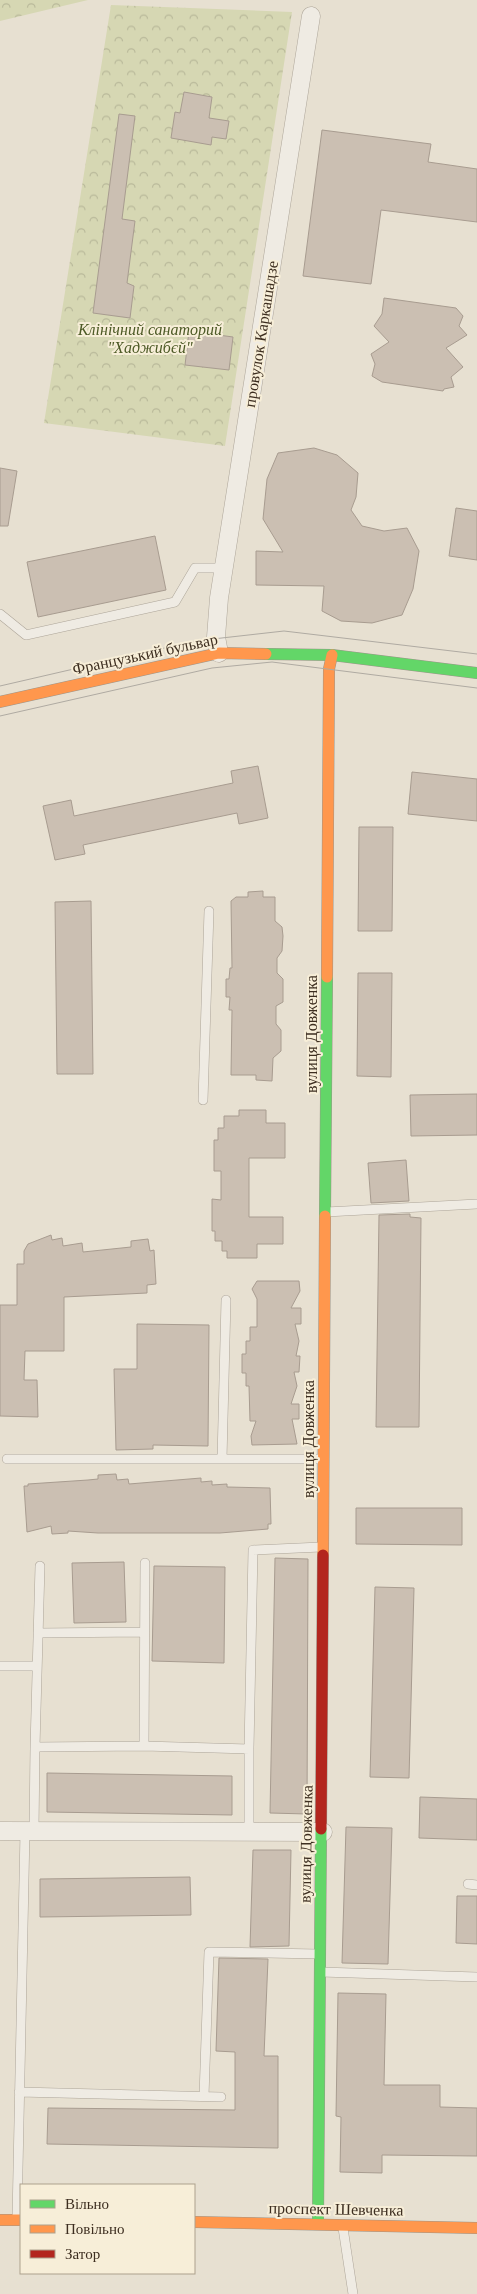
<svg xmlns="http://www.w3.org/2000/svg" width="477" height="2294" font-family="Georgia,serif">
	<defs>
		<pattern id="forest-crowns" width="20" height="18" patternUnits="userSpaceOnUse" patternTransform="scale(1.25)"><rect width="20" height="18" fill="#d6d7b3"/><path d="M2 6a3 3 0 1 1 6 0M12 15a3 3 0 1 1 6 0" fill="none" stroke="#b9b99a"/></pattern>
	</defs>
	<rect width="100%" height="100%" fill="#e7e0d1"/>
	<path fill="url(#forest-crowns)" d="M0,0h88l-88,21z
		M111,5l181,7 -67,434 -181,-23z"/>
	<path fill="#cbbfb2" stroke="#a89c90" d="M184,92l28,5 -3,21 20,3 -3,18 -14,-2 -1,8 -40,-7 4,-26 5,1z
		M119,114l16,2 -13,103 13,2 -8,62 7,3 -4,32 -37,-5z
		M322,130l109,14 -3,18 49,7v53l-96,-12 -10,74 -68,-8z
		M384,298l72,10 7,8 -4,10 8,9 -21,13 17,19 -12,10 3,10 -10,2 -1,2 -61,-9 -10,-6 3,-12 -4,-10 18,-12 -15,-16 8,-12z
		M189,331l44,6 -4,33 -44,-5z
		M314,448l23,7 21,18 -2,24 -5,13 11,16 22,5 23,-3 12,23 -6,38 -11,26 -30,8 -31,-2 -19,-10 2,-25 -68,-1v-34l27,1 -20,-33 4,-40 11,-26z
		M0,468l17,3 -9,55h-8z
		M456,508l21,3v49l-28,-4z
		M155,536l11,54 -128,27 -11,-55z
		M258,766l10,52 -29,6 -2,-11 -154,32 2,9 -30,6 -12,-54 28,-6 3,16 159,-33 -2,-12z
		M412,772l65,7v42l-69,-7z
		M359,827h34l-1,104h-34z
		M263,891v6h12v24l7,6 1,9 -1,15 -5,7v15l6,6v23l-7,4v18l5,6v21l-8,7 -1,23 -16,-1v-5h-25l1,-65h-3l1,-13h-4v-18h3l1,-11h2l-1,-67 5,-4h12v-5z
		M91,901l2,173h-36l-2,-172z
		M358,973h34l-1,104 -34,-1z
		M477,1094v41l-66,1 -1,-41z
		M239,1110h27v13h19v35h-36v59h34v27h-26v14h-30v-7h-5v-10h-7v-10h-3v-32l9,1v-29h-7v-31h4v-12h6v-12h15z
		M406,1160l3,41 -38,2 -3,-40z
		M410,1214v3l11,1 -2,209h-43l3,-212z
		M51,1235l1,5 10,-2 1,8 19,-3 1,9 48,-5v-6l17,-2 2,12 4,-1 2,34 -9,1v8l-83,4v54h-39l-1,29h13l1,37 -38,-1v-111h17v-41h7v-13l4,-7z
		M257,1281h42l1,10 -9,17h10v16h-6l4,17 -3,15h4l-1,16h-5l3,14 -6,18h8v15h-7l5,25 -45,1 -1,-9 5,-15h-6l-1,-35h-3v-13h-4v-19h4v-13h4v-14h7v-28l-5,-10z
		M137,1324l72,1 -1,121 -55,-1v4l-37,1 -2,-81h23z
		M116,1474l1,6 11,-1 1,5 72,-6v4l11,-1v4l15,-1v3l43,1 1,36h-3v5l-48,4h-122l-30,-2v2l-16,1 -1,-8 -24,6 -3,-46h4v-2l60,-4 10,-1v-4z
		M356,1508h106v37l-106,-1z
		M275,1558l33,1 -1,255 -37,-1z
		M124,1562l2,60 -52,1 -2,-60z
		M154,1566l71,1 -1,96 -72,-2z
		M375,1587l39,1 -5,190 -39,-1z
		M47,1773l185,3v39l-185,-3z
		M420,1797l57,2v41l-58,-2z
		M346,1827l46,1 -4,136 -46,-1z
		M253,1850h38l-2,96 -39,1z
		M190,1877l1,38 -151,2v-38z
		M457,1896h20v48l-21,-1z
		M219,1958l49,1 -4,97h14v92l-231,-4 1,-36 187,2v-58l-19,-1z
		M338,1993l48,1 -2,91h56v22l37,1v48l-95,-1v18l-42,-1 1,-55 -5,-1z"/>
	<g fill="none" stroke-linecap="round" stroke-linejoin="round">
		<g stroke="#ada599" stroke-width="10">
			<path id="lane" d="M0,614l26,21 149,-33 20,-34h29
				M203,1100l6,-189
				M326,1212l151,-8
				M7,1459h315
				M222,1459l4,-159
				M38,1633l106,-1
				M0,1666h37
				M144,1746l105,3 4,-199 68,-3
				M35,1747l5,-181
				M249,1749v83
				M34,1831l1,-84 109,-1 1,-183
				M468,1884l9,1
				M321,1972l156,5
				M19,2092l202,5
				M204,2096l5,-144 109,2
				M17,2218l8,-387
				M343,2228l10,66"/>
		</g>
		<g stroke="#ada599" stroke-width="19">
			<path id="street" d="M219,653l-3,-16 3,-39 92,-582
				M0,1831l323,1"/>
		</g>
		<g stroke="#9c958a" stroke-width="12">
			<path id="fast" d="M266,654l66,1 145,18
				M325,1216l2,-239
				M318,2224l3,-395"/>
		</g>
		<g stroke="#9c958a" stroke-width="12">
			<path id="slow" d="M0,702l219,-49 47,1
				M327,977l2,-308 3,-14
				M323,1555l2,-339
				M0,2220h21
				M194,2222l283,6"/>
		</g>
		<g stroke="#9c958a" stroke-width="12">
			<path id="jam" d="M321,1829l2,-274"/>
		</g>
		<use href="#lane" stroke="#efebe3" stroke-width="9"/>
		<use href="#street" stroke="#efebe3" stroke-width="18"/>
		<use href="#fast" stroke="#63d668" stroke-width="11"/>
		<use href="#slow" stroke="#ff974d" stroke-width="11"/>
		<use href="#jam" stroke="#b3261e" stroke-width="11"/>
		<path stroke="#afaaa2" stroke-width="1" d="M0,686l195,-45 89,-10 193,23
			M0,716l212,-48 60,-6 205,26"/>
	</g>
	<g text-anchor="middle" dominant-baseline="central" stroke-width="4" stroke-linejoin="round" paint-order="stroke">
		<g font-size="16" font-style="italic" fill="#4d5a26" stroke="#f7eed8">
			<text x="150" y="329">Клінічний санаторий<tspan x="150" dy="18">"Хаджибєй"</tspan></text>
		</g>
		<g font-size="16" fill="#3d2e20" stroke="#f7eed8">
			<text transform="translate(261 334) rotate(-81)">провулок Каркашадзе</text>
			<text transform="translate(145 654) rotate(-12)">Французький бульвар</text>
			<text transform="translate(311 1034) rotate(-90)">вулиця Довженка</text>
			<text transform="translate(308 1439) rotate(-90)">вулиця Довженка</text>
			<text transform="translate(306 1844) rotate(-89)">вулиця Довженка</text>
			<text transform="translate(336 2209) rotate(1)">проспект Шевченка</text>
		</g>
	</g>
	<rect x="20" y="2184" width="175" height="90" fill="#f7eed8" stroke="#ada18e"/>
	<rect x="30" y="2200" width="25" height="8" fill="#63d668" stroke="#ada18e"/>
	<text x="65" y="2209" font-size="15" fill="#3d2e20">Вільно</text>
	<rect x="30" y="2225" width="25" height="8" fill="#ff974d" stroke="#ada18e"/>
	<text x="65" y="2234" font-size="15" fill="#3d2e20">Повільно</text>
	<rect x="30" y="2250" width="25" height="8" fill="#b3261e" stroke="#ada18e"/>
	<text x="65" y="2259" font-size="15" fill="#3d2e20">Затор</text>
</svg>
